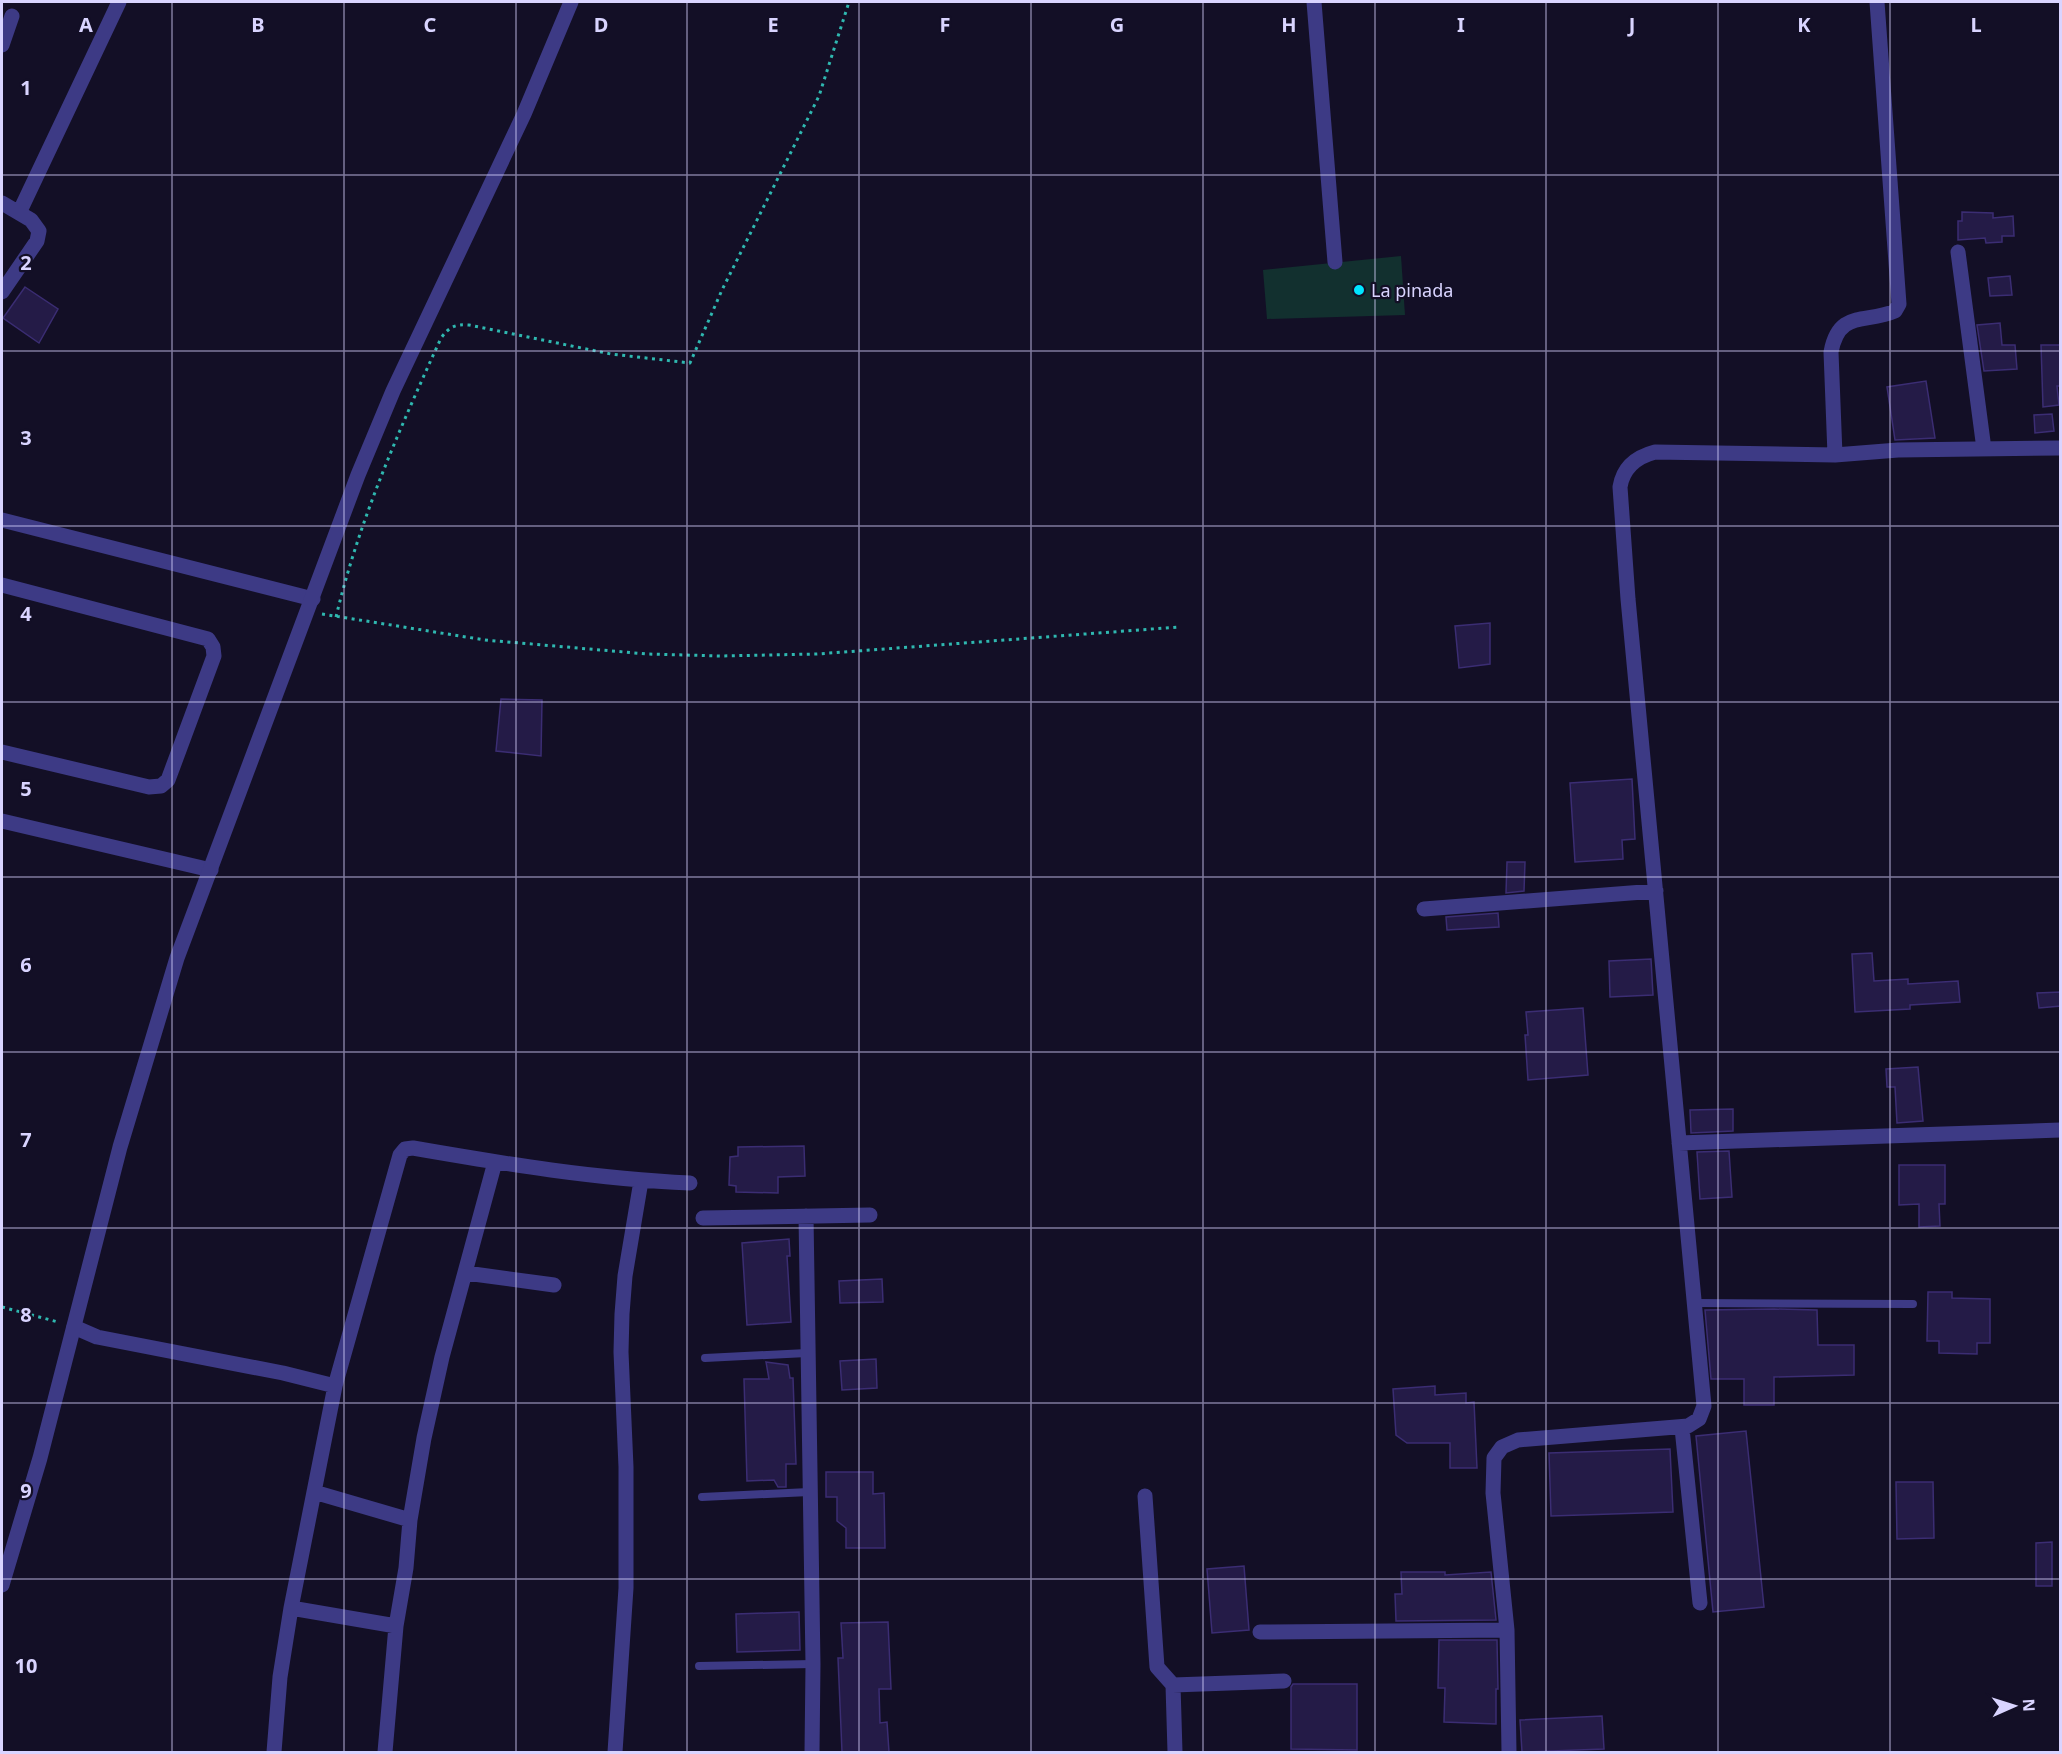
<svg xmlns="http://www.w3.org/2000/svg" width="2062" height="1754" font-family="'Noto Sans',sans-serif">
	<rect width="100%" height="100%" fill="#130f26"/>
	<path fill="#12302f" d="M1401,256l4,59 -138,4 -4,-49z"/>
	<path fill="#241b47" stroke="#3b2d73" stroke-width="1.5" d="M1962,212l31,1v5l20,-2 1,20h-12v6l-16,1 -1,-5 -27,2v-19h4z
		M2010,276l2,19 -22,1 -2,-18z
		M25,287l33,22 -19,34 -36,-25z
		M2000,323l2,22h13l2,24 -33,2 -7,-46z
		M2041,345h20v41h-4l2,19 -16,2z
		M1926,381l9,57 -40,2 -8,-53z
		M2052,414l2,17 -19,2 -1,-18z
		M1490,623v41l-31,4 -4,-42z
		M501,699l41,1 -1,56 -45,-5z
		M1632,779l3,60 -13,1 1,19 -48,3 -5,-79z
		M1507,862h18l-1,29 -18,2z
		M1498,913l1,14 -52,3 -1,-13z
		M1872,953l2,28 34,-2v5l50,-3 2,21 -50,3v4l-55,3 -3,-58z
		M1651,959l2,36 -43,2 -1,-36z
		M2061,992v14l-22,2 -2,-15z
		M1583,1008l5,67 -60,5 -3,-45h3l-2,-23z
		M1918,1067l5,54 -26,2 -2,-36h-8l-1,-18z
		M1733,1109v22l-42,2 -1,-23z
		M804,1146l1,30 -27,1v16l-42,-1v-6l-7,-1 1,-28 8,-1v-9z
		M1729,1151l3,46 -32,2 -3,-47z
		M1899,1165h46v39h-6l1,22 -21,1v-23l-20,1z
		M789,1239l1,17h-3l4,66 -44,3 -5,-82z
		M882,1279l1,23 -43,1 -1,-22z
		M1928,1292h24v6l38,1v44h-13v11l-38,-1v-12h-12z
		M1774,1309l43,1 1,35h36v30l-80,2v28h-30v-26h-33l-6,-69z
		M876,1359l1,29 -35,2 -2,-29z
		M766,1362l22,3 2,13h3l3,86h-10v23h-8l-4,-7 -27,1 -3,-102h25z
		M1435,1386v9l31,-2v10l8,-1 3,66h-27v-25h-43l-11,-8 -3,-46z
		M1746,1431l18,176 -51,5 -17,-176z
		M1670,1449l3,63 -122,4 -2,-63z
		M826,1472h47v22l11,-1 1,55h-39v-20l-9,-7v-24h-11z
		M1896,1482h37l1,56 -37,1z
		M2052,1542v44h-16v-43z
		M1244,1566l5,64 -37,3 -5,-64z
		M1401,1572h44v3l46,-3 5,48 -100,1 -1,-27h7z
		M799,1612l1,38 -63,2 -1,-38z
		M888,1622l3,67h-12l1,34 7,-1 2,30h-47l-4,-94h5l-2,-35z
		M1439,1640h58l1,49h-2v35l-52,-2 1,-34h-7z
		M1293,1684h64v66l-66,-1v-62z
		M1602,1716l2,33 -82,3 -2,-32z"/>
	<g fill="none" stroke-linecap="round" stroke-linejoin="round">
		<path stroke="#2fb8b0" stroke-width="3" stroke-dasharray="3 4.5" stroke-linecap="butt" d="M322,614l163,26 162,14 74,2 96,-2 362,-27
			M336,617c23,-97 64,-189 105,-279 8,-11 14,-14 28,-13l142,29 79,9 32,-73 97,-194 30,-94
			M2,1307l56,15"/>
		<path stroke="#3d3a85" stroke-width="8" d="M1694,1303l219,1
			M705,1358l102,-5
			M702,1497l107,-5
			M699,1666l114,-2"/>
		<path stroke="#3d3a85" stroke-width="15" d="M1314,2l21,260
			M2,45l10,-29
			M2,203l29,17 8,11 -2,10 -35,51
			M19,213l100,-211
			M1958,252l26,197
			M1835,455l-4,-103c8,-43 35,-28 64,-41l4,-7 -22,-302
			M2,520l311,79
			M2,585l206,54 5,8 1,9 -46,124 -7,6 -12,1 -147,-35
			M2,821l209,49
			M1424,909l232,-18
			M1679,1143l381,-13
			M806,1216l7,448 -1,88
			M703,1218l167,-3
			M466,1273l88,12
			M74,1327l23,10 186,36 52,13
			M1682,1428l18,175
			M314,1492l96,28
			M1145,1496l12,171 16,18 2,67
			M291,1608l105,18
			M1260,1632l247,-2
			M1173,1685l111,-4
			M274,1752l6,-75 11,-69 44,-222 65,-231 5,-6 8,-1c92,16 184,31 277,35
			M385,1752l11,-126 10,-58 4,-48 14,-82 18,-81 53,-195
			M615,1752l11,-164v-121l-5,-115 1,-38 3,-38 16,-95
			M1509,1752l-2,-122 -14,-137 1,-35 8,-11 16,-7 170,-14 11,-7 5,-13 -76,-807 -8,-112c3,-19 16,-30 35,-35l180,3 63,-5 162,-2"/>
		<path stroke="#3d3a85" stroke-width="15" d="M2,1585l38,-127 80,-311 57,-189 181,-483 35,-84 131,-277 47,-112"/>
	</g>
	<path fill="none" stroke="#d9d4ff" stroke-width="1.5" stroke-opacity="0.55" d="M172,2v1750M344,2v1750M516,2v1750M687,2v1750M859,2v1750M1031,2v1750M1203,2v1750M1375,2v1750M1546,2v1750M1718,2v1750M1890,2v1750M2,175h2058M2,351h2058M2,526h2058M2,702h2058M2,877h2058M2,1052h2058M2,1228h2058M2,1403h2058M2,1579h2058"/>
	<circle fill="#00e5ff" stroke="#130f26" stroke-width="2" cx="1359" cy="290" r="6"/>
	<g text-anchor="middle" dominant-baseline="central" stroke-width="4.5" stroke-linejoin="round" paint-order="stroke">
		<g font-size="18" fill="#d9d4ff" stroke="#130f26" text-anchor="start">
			<text x="1371" y="290">La pinada</text>
		</g>
	</g>
	<g font-size="20" text-anchor="middle" font-weight="bold" fill="#d9d4ff" stroke="#130f26" stroke-width="4.5" stroke-linejoin="round" paint-order="stroke">
		<text x="86" y="32">A</text>
		<text x="258" y="32">B</text>
		<text x="430" y="32">C</text>
		<text x="601" y="32">D</text>
		<text x="773" y="32">E</text>
		<text x="945" y="32">F</text>
		<text x="1117" y="32">G</text>
		<text x="1289" y="32">H</text>
		<text x="1461" y="32">I</text>
		<text x="1632" y="32">J</text>
		<text x="1804" y="32">K</text>
		<text x="1976" y="32">L</text>
		<text x="26" y="95">1</text>
		<text x="26" y="270">2</text>
		<text x="26" y="445">3</text>
		<text x="26" y="621">4</text>
		<text x="26" y="796">5</text>
		<text x="26" y="972">6</text>
		<text x="26" y="1147">7</text>
		<text x="26" y="1322">8</text>
		<text x="26" y="1498">9</text>
		<text x="26" y="1673">10</text>
	</g>
	<rect width="2062" height="1754" fill="none" stroke="#d9d4ff" stroke-width="6"/>
	<g transform="translate(2014 1706) rotate(87)" stroke="#130f26" stroke-width="4.5" paint-order="stroke">
	<path d="M0-4.5L10 22L0 15L-10 22Z" fill="#d9d4ff"/>
	<text y="-9" font-size="16" font-weight="bold" text-anchor="middle" fill="#d9d4ff">N</text>
	</g>
</svg>
